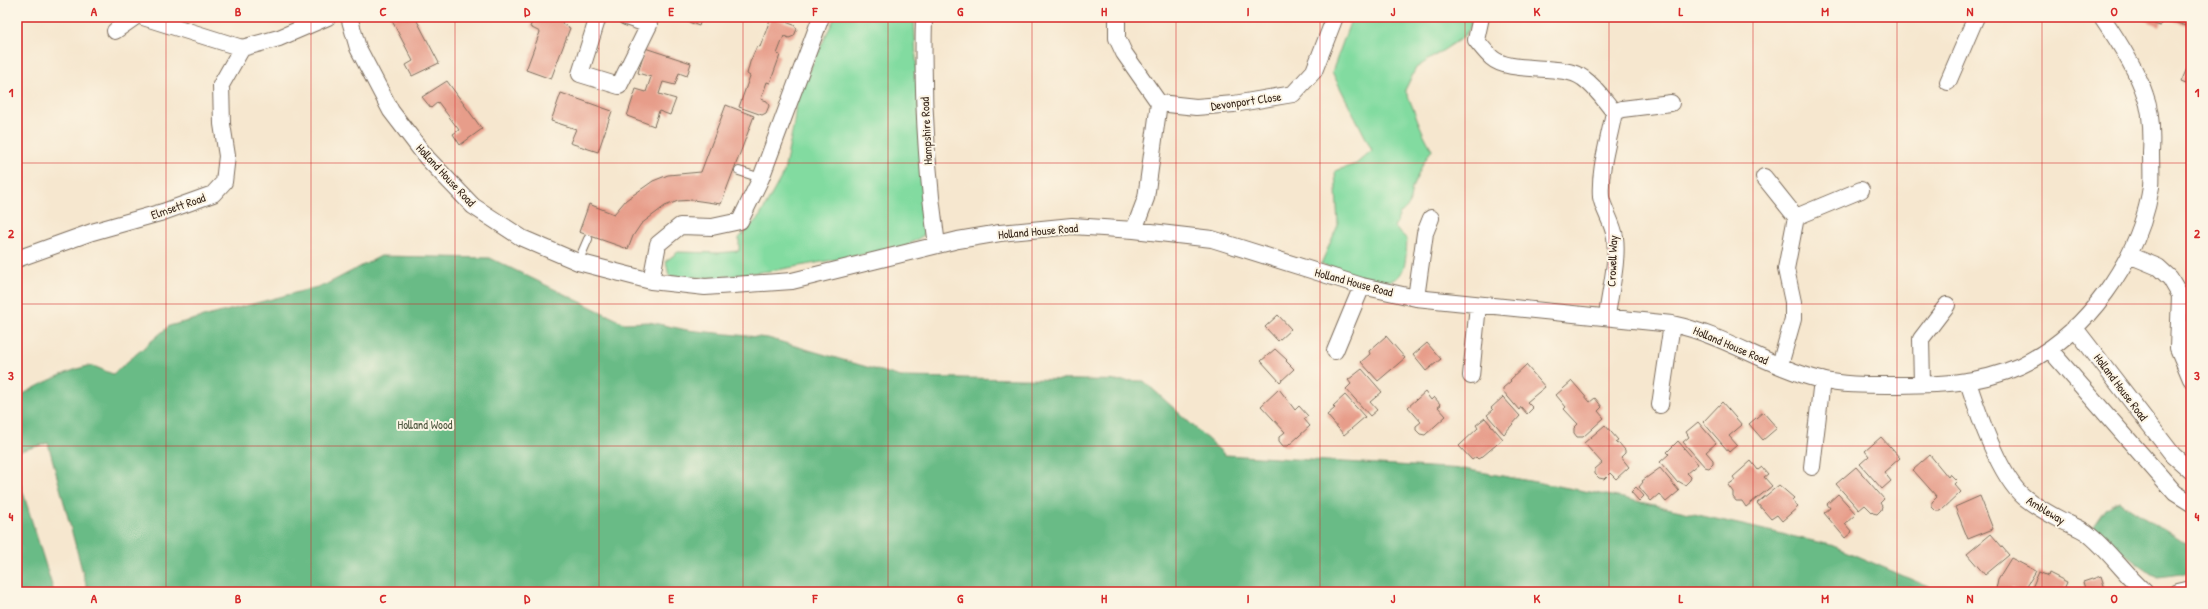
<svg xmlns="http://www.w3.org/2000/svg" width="2208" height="609" font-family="'Patrick Hand',sans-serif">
	<rect width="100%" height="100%" fill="#fcf5e5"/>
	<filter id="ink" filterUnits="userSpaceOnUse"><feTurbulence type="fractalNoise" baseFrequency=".025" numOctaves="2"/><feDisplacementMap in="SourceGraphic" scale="8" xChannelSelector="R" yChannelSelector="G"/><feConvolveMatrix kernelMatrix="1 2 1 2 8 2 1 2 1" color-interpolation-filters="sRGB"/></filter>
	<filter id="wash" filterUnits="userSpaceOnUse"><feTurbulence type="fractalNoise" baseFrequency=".012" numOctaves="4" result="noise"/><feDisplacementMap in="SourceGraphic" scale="16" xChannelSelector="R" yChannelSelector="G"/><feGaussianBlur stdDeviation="0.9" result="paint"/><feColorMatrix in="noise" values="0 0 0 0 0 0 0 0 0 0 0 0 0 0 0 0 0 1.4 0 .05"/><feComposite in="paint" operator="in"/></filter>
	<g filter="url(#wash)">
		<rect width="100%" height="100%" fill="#f6e7cf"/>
		<path fill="#82dba0" stroke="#5e825f" d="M835,17h79l7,146 5,52 -2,20 -19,12 -128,23 -64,8 -44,-2 -3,-15 12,-9 40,1 21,-2v-13l21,-22 24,-44 10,-49 4,-43 11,-9z
			M1352,17h120l-2,11 -8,10 -46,30 -11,22c10,20 15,41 27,59l-9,15 -11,24 -3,17 -9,9 -6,13 13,12c-1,12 0,26 -7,36 -12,17 -63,-6 -79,-11l17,-39 -3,-54 21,-7 16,-14 -40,-78z"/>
		<path fill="#69bb86" stroke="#527252" d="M381,256l109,2 134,65 25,-1 38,8 81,8 133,39 243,4 81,74 239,14 159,29 208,47 110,47h-1853l-40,-149 -31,9v-54c13,-9 61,-33 75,-32 6,1 14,6 21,8l56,-48 156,-41z
			M17,473l37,119h-37z
			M2119,501l72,46v26l-34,4 -66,-48 14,-20z"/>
		<g id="blocks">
			<path fill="#e79d8a" d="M390,17h25l24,46 -27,13 -6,-11 7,-4z
				M534,17l13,3 1,-3h16l-2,7 8,4 -19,51 -25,-9 14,-38 -10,-5z
				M676,17h26l-3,9z
				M771,17l23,8 3,4 -3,7 -5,2 -5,-2 -7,18 3,1 -2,6 -8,22 -3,-1 -6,17 6,2 2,5 -3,7 -4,2 -23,-8 11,-31 -3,-2 3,-12 7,-16 3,1z
				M2144,17h19l-3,9 -17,-6z
				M2172,17h19l-2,10 -18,-6z
				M645,48l46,15 -4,13 -8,-3 -4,12 -12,-3 -4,12 17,5 -6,16 -11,-4 -5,15 -27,-10 9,-27 10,3 5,-15 -13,-4z
				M2188,66l3,1v19l-10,-4z
				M447,81l35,48 -22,16 -7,-11 6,-4 -21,-28 -7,6 -9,-11z
				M561,93l51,18 -14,41 -28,-9 6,-14 -25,-8z
				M726,105l28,11 -33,88 -28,-4 -15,1 -13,5 -24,18 -8,12 -5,13 -49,-17 10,-28 25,10 12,-14 27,-19 15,-6 33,-3z
				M1278,315l13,14 -13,12 -13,-14z
				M1386,336l19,22 -27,23 -17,-19 9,-8 -1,-3z
				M1427,343l14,16 -15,12 -13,-16z
				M1275,349l12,11 -1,1 8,8 -14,13 -19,-21z
				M1526,365l19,22 -18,15 6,6 -6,6 -6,-7 -2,3 -16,-19v-3l8,-7 -1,-1z
				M1362,369l20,23 -12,10 7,8 -7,6 -24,-27 5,-5 -3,-4z
				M1572,381l18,21 5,-4 7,9 -4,4 6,7 -21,19h-6l-3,-4v-5l4,-4 -14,-15 2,-2 -10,-12z
				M1279,389l16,21 4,-4 9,10 -4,3 6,7 -22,20h-5l-4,-5v-4l6,-5 -24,-26z
				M1425,392l6,8 3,-3 7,8 -3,2 8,9 -21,19 -5,-1 -4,-4v-4l5,-4 -13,-15z
				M1345,395l20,22 -21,18 -17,-20 8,-7 -2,-2z
				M1503,397l17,19 -16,18 -17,-19 6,-5 -2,-2z
				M1722,402l20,23 -13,11 8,9 -8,7 -26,-30z
				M1763,412l14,16 -14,12 -14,-16z
				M1485,418l18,21 -20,17 -5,3 -2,-2 -4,3 -13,-14 19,-18 -2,-3z
				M1698,422l18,21 -10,9 7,8v4l-4,4 -4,-1 -22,-25 6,-5 -3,-5z
				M1605,425l13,15 -3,2 2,2 2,-1 6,7v3l-4,4 8,10 -13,12 -6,-6 -6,6 -5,-1 -4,-4v-5l7,-6 -18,-20z
				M1881,437l19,21 -16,14 7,9 -9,8 -22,-25 9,-8 -4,-5z
				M1678,441l20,23 -11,9 4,4 -1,3 -5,5 -7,-4 -1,1 -17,-20 9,-8 -2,-2z
				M1930,455l18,22 2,-3 7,7 -3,3 7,8 -20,19h-5l-4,-4v-5l5,-5 -24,-27z
				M1751,461l7,9 4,-3 6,7 -4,3 8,9 -26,21 -4,-6h-6l-3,-4v-5l-5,-7 7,-5 -2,-3z
				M1856,467l28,32 -4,4 2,3 -1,4 -4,4 -4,-1 -8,-8 -6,5 -23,-26z
				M1660,468l19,23 -13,11 -7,-8 -8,7 -12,-14 4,-5 -1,-1z
				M1779,485l15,13 -2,2 6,7 -16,14 -5,-6 -6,4 -14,-16z
				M1636,487l8,9 -5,5 -8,-9z
				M1838,494l18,20 -11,10 7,8 -7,6 -21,-25 6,-5 -3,-4z
				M1980,496l13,33 -25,10 -13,-32z
				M1991,534l18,21 -24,20 -18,-21z
				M2011,558l25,13 -13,21 -11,-4 -2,4h-9l-5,-3 2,-10z
				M2039,572l9,4 1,-3 18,9 -4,10h-33z
				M2101,576l5,16h-20l-3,-10z"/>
		</g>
	</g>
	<g filter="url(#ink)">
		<use href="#blocks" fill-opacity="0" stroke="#7c6c5c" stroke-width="1"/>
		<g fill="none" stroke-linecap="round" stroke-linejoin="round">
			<g stroke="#7c6c5c" stroke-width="10">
				<path id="service" d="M739,171l22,7
					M578,262l10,-23"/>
			</g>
			<g stroke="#7c6c5c" stroke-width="18">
				<path id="minor" d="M143,17l99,31
					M349,17l9,31 33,63 36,47 46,48 49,32 56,24 73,19 54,6 87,-6 166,-41 42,-7 72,-7 62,4 78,9 150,47 54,12 256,26c53,11 97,43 149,56 20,5 45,5 66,5 45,0 91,0 133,-19 66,-31 120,-107 131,-179 1,-11 0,-23 0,-34 1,-19 1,-40 -6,-58 -8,-25 -28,-56 -43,-78
					M598,17l-18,57 39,12 30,-61 -23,-8
					M924,17c-2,77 2,152 13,228
					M1117,17v21l7,15 35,50
					M1481,17l-5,23c5,6 10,13 16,18 18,16 71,5 91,20 13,9 21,22 31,34
					M115,31l20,-14
					M1948,82l28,-65
					M1764,177l32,40
					M1134,230l12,-32 13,-95 37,4 38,-3 59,-10 21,-23 21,-54
					M2129,255l29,12 12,11 10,17 -2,53 13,31
					M17,259l75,-27 71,-20 50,-18 11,-12 3,-26 -5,-32 -1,-39 21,-37 37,-10 49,-21
					M651,281l7,-37 22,-18 32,1 28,-6 21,-43 60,-161
					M1416,298l9,-65 6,-15
					M1607,316c3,-25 11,-54 8,-79 -2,-14 -12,-28 -14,-40 -2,-28 8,-57 13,-85l8,-3 49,-6
					M2074,327l99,128 18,16
					M2050,350l125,143 16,10
					M1335,351l27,-65
					M1780,365l13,-46v-17l-7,-33 10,-52 65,-27
					M1471,376l7,-71
					M1968,382c10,31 31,94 56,115 11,9 25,17 39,24 8,4 17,7 24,12 22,17 37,41 58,59
					M1922,384l-1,-45 26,-34
					M1660,405l12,-81
					M1812,467l10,-87
					M2178,592l13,-3"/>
			</g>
			<use href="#service" stroke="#fff" stroke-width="8"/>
			<use href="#minor" stroke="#fff" stroke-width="16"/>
		</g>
	</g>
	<path fill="none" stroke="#d62828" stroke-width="1" stroke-opacity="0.55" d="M166,17v575M311,17v575M455,17v575M599,17v575M743,17v575M888,17v575M1032,17v575M1176,17v575M1320,17v575M1465,17v575M1609,17v575M1753,17v575M1897,17v575M2042,17v575M17,163h2174M17,304h2174M17,446h2174"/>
	<g text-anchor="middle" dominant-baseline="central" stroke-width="4" stroke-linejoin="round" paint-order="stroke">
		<g font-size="12" fill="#3b2a1e" stroke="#fcf5e5">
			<text transform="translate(1246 101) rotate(-8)">Devonport Close</text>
			<text transform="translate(926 131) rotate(-93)">Hampshire Road</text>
			<text transform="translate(446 175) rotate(47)">Holland House Road</text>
			<text transform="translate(178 206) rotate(-19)">Elmsett Road</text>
			<text transform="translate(1038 231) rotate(-5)">Holland House Road</text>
			<text transform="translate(1612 261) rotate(-88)">Crowell Way</text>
			<text transform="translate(1354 282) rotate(15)">Holland House Road</text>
			<text transform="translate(1731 345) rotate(23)">Holland House Road</text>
			<text transform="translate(2121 387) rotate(53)">Holland House Road</text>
			<text transform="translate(2046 510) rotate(31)">Ambleway</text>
		</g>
		<g font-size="12" fill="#4d563e" stroke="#fcf5e5">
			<text x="425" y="424">Holland Wood</text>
		</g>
	</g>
	<rect width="2208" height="609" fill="none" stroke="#fcf5e5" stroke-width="44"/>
	<rect x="22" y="22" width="2164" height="565" fill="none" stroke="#d62828" stroke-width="1.5"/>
	<g font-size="13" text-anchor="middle" font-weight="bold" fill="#d62828">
		<text x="94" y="16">A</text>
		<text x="238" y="16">B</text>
		<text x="383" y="16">C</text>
		<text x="527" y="16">D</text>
		<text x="671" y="16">E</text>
		<text x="815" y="16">F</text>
		<text x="960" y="16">G</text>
		<text x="1104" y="16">H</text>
		<text x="1248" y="16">I</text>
		<text x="1393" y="16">J</text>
		<text x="1537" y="16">K</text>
		<text x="1681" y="16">L</text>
		<text x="1825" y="16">M</text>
		<text x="1970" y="16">N</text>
		<text x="2114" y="16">O</text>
		<text x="11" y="97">1</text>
		<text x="2197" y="97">1</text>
		<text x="11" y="238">2</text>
		<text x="2197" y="238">2</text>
		<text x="11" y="380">3</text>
		<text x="2197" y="380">3</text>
		<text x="11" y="521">4</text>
		<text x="2197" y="521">4</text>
		<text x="94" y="603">A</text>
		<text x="238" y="603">B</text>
		<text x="383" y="603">C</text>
		<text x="527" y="603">D</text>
		<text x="671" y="603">E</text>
		<text x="815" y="603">F</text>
		<text x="960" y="603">G</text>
		<text x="1104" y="603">H</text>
		<text x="1248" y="603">I</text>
		<text x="1393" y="603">J</text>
		<text x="1537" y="603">K</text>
		<text x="1681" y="603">L</text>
		<text x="1825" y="603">M</text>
		<text x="1970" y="603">N</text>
		<text x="2114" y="603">O</text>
	</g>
</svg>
